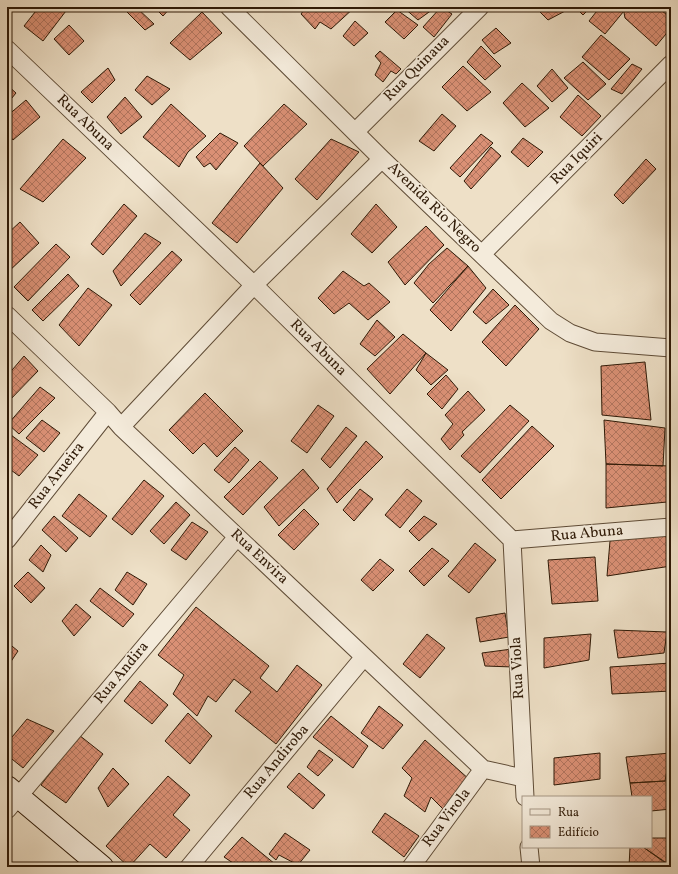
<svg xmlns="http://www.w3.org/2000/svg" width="678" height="874" font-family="Vollkorn,serif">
	<defs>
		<pattern id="building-cross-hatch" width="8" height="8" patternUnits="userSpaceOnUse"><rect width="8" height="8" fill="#da9075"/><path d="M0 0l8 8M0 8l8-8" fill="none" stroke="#b1755e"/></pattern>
	</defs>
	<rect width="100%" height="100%" fill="#eee0c7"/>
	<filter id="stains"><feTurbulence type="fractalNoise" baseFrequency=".005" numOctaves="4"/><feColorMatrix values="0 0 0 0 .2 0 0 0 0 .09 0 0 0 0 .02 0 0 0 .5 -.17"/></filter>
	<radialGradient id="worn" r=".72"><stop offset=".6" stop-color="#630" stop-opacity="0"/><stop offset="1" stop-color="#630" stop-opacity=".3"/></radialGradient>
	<path fill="url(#building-cross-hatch)" stroke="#2e1906" d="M39,7h30l-26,34 -19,-15z
		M128,7h8l18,17 -9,6 -20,-20z
		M154,7h17l-8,9z
		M306,7h49l-24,22 -11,-7 -5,7 -14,-15z
		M403,7h33l-18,13z
		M441,7l11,7 -18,23 -11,-10z
		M535,7h30l2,3 -19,10z
		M575,7h16l-8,8z
		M600,7h18l6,4 -19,23 -16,-13z
		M623,7h34l14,11v10l-15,18 -31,-28z
		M397,10l21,15 -14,14 -19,-17z
		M202,12l20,21 -32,27 -20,-17z
		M355,21l13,12 -14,13 -11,-10z
		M69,25l15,16 -15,14 -15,-16z
		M496,28l15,15 -17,11 -12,-14z
		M601,35l29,24 -21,21 -27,-23z
		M481,46l20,20 -16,14 -18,-18z
		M380,51l21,18 -5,5 -5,-3 -8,11 -8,-7 6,-12 -6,-7z
		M583,62l23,22 -18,16 -24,-22z
		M632,64l10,5 -20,25 -11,-5z
		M463,66l28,26 -24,19 -25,-24z
		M108,68l7,12 -23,23 -11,-11z
		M552,69l16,19 -16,14 -15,-16z
		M147,76l23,13 -18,16 -17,-15z
		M522,83l27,25 -24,19 -22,-24z
		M7,85l9,8 -9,11z
		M578,95l23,21 -19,20 -22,-19z
		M125,97l17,20 -21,17 -14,-17z
		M26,100l14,17 -27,23 -6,-8v-16z
		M171,104l35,32 -18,16 -9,15 -36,-30z
		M284,104l23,20 -44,42 -19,-20z
		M442,114l14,12 -22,25 -15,-10z
		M220,133l18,10 -22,27 -6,-7 -6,4 -8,-10z
		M481,134l12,9 -33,34 -10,-9z
		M523,138l20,14 -15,15 -17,-15z
		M63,139l23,19 -43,44 -23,-13z
		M331,139l28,13 -42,48 -22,-21z
		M491,147l10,9 -30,33 -7,-8z
		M646,159l10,10 -33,35 -9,-9z
		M260,163l23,25 -46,55 -25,-20z
		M124,204l13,12 -34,39 -12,-11z
		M376,204l21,23 -25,26 -21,-19z
		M20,222l19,21 -32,30v-39z
		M426,226l18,19 -39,40 -17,-23z
		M145,233l16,10 -40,43 -8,-15z
		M56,244l14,13 -42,44 -14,-14z
		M447,248l21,18 -35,37 -19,-20 15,-19z
		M172,251l10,9 -42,45 -10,-10z
		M468,266l18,22 -35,43 -21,-21z
		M343,271l21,15 5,-3 21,19 -22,18 -19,-17 -15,11 -16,-16z
		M68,274l11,12 -36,35 -11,-11z
		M88,288l24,17 -33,41 -20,-21z
		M493,289l16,16 -23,19 -13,-12z
		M515,305l24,24 -33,37 -24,-24z
		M377,320l18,17 -20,19 -15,-12z
		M403,334l23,19 -36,41 -23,-25z
		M426,353l22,17 -17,15 -15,-15z
		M24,356l14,15 -31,32v-27z
		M645,362l6,58 -49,-5 -1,-49z
		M446,375l12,14 -16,20 -15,-15z
		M40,387l15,11 -36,36 -11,-10z
		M468,391l17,19 -23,22 2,3 -14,15 -9,-11 12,-15 -8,-9z
		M205,393l38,38 -26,26 -13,-14 -11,11 -24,-24z
		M318,405l16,11 -27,37 -16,-12z
		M510,405l19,16 -49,52 -19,-17z
		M42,420l18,13 -16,19 -18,-14z
		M604,420l61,8 -2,38 -57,-2z
		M532,426l22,20 -53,53 -19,-19z
		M346,427l11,9 -27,32 -9,-9z
		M7,432l31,23 -19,21 -12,-9z
		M366,441l17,16 -46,46 -10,-14z
		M235,447l14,13 -20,23 -15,-13z
		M260,461l18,17 -35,37 -19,-18z
		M606,464l65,2 -4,36 -61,6z
		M303,469l16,19 -40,38 -15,-19z
		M144,480l20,16 -32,39 -20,-16z
		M360,489l13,10 -19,22 -11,-11z
		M407,489l15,12 -22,27 -15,-13z
		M79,494l28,22 -17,21 -28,-21z
		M176,502l14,13 -26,29 -14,-13z
		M304,509l15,15 -25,26 -16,-15z
		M54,516l24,22 -12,14 -24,-22z
		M424,516l13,8 -18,17 -10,-10z
		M192,522l16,10 -22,28 -15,-10z
		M671,532v34l-64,10 3,-35z
		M475,543l21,17 -27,33 -21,-17z
		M41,545l10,10 -8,17 -14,-12z
		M432,548l17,13 -25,25 -15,-15z
		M595,557l3,44 -46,3 -4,-44z
		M380,559l14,11 -21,21 -12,-11z
		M28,572l17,16 -14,15 -17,-17z
		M127,572l20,12 -14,21 -18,-15z
		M100,588l34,26 -11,13 -33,-26z
		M76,604l15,13 -17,19 -12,-15z
		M196,607l73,59 -9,12 17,14 20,-27 25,20 -46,59 -41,-33 16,-19 -17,-13 -18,23 -8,-6 -11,20 -24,-22 11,-19 -26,-20z
		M505,613l4,24 -29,5 -4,-24z
		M614,630l53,2 -3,21 -46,5z
		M427,634l18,14 -25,30 -17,-14z
		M591,634l-2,26 -45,8v-30z
		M7,642l11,9 -10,15 -1,-1z
		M512,649l1,18 -28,-1 -3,-13z
		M671,663v28l-59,3 -2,-27z
		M140,681l28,24 -16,19 -28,-23z
		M379,706l24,19 -20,24 -22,-16z
		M188,713l24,23 -22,28 -25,-23z
		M331,716l37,30 -15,22 -40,-31z
		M27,719l27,12 -31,37 -16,-13v-12z
		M79,735l24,19 -37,49 -25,-18z
		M425,740l45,40 -27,29 -12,-12 -6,15 -21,-16 8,-18 -10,-10z
		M319,750l14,10 -15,16 -11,-9z
		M600,753v26l-46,6v-27z
		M670,753l-5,28 -35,2 -4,-26z
		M113,768l16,16 -21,23 -10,-19z
		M299,773l26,22 -12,14 -26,-22z
		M168,776l22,19 -17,20 17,15 -24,28 -16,-14 -21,23 -23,-21z
		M665,781h6v28l-20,2v-14h-19l-2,-14z
		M385,813l34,23 -15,21 -32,-25z
		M285,833l25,17 -12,15 -19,-10 -3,5 -7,-6z
		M242,837l33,27 -4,3h-32l-15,-10z
		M651,838h20v28l-28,-19h8z
		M630,847h13l28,20h-42z"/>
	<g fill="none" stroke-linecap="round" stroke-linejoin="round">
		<g stroke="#5e4b36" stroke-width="19">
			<path id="street" d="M229,7l153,152 169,162 19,12 25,9 76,6
				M7,49l247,236 258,255 159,-13
				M355,132l125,-125
				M482,254l189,-190
				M7,315l101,97 13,15 362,342 40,9
				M121,427l133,-142 128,-126
				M7,540l101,-128
				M512,540l13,257
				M7,810l230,-273
				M529,847l2,20
				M189,867l175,-210
				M411,867l72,-98"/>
		</g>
		<g stroke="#2e1906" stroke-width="24">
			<path id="secondary" d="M7,787l95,80"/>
		</g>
		<use href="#street" stroke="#f4ebdb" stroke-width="17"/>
		<use href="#secondary" stroke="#f4ebdb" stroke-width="22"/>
	</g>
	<g text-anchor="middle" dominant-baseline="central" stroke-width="3.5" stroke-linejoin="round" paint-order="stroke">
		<g font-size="15" fill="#2e1906" stroke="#f4ebdb">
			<text transform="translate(417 69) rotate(-45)">Rua Quinaua</text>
			<text transform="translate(85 123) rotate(44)">Rua Abuna</text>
			<text transform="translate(577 159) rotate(-45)">Rua Iquiri</text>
			<text transform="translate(434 208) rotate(44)">Avenida Rio Negro</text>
			<text transform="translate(318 348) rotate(45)">Rua Abuna</text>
			<text transform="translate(57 476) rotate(-52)">Rua Arueira</text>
			<text transform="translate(587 534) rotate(-5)">Rua Abuna</text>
			<text transform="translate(259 557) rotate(43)">Rua Envira</text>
			<text transform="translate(518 668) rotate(-93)">Rua Viola</text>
			<text transform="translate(122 673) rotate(-50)">Rua Andira</text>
			<text transform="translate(277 762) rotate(-50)">Rua Andiroba</text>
			<text transform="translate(447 818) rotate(-53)">Rua Virola</text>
		</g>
	</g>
	<rect width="678" height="874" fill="none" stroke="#eee0c7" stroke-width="24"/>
	<rect x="8" y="8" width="662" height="858" fill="none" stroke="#2e1906" stroke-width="2"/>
	<rect x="12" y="12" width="654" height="850" fill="none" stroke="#2e1906"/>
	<rect x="522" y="796" width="130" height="52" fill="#f4ebdb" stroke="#a59786"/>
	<rect x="530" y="809" width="20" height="6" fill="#f4ebdb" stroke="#a59786"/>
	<text x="558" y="816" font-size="12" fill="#2e1906">Rua</text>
	<rect x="530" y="826" width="20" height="12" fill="url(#building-cross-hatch)" stroke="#a59786"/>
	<text x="558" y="836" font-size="12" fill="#2e1906">Edifício</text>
	<rect width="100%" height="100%" filter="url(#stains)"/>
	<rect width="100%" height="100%" fill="url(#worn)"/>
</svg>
